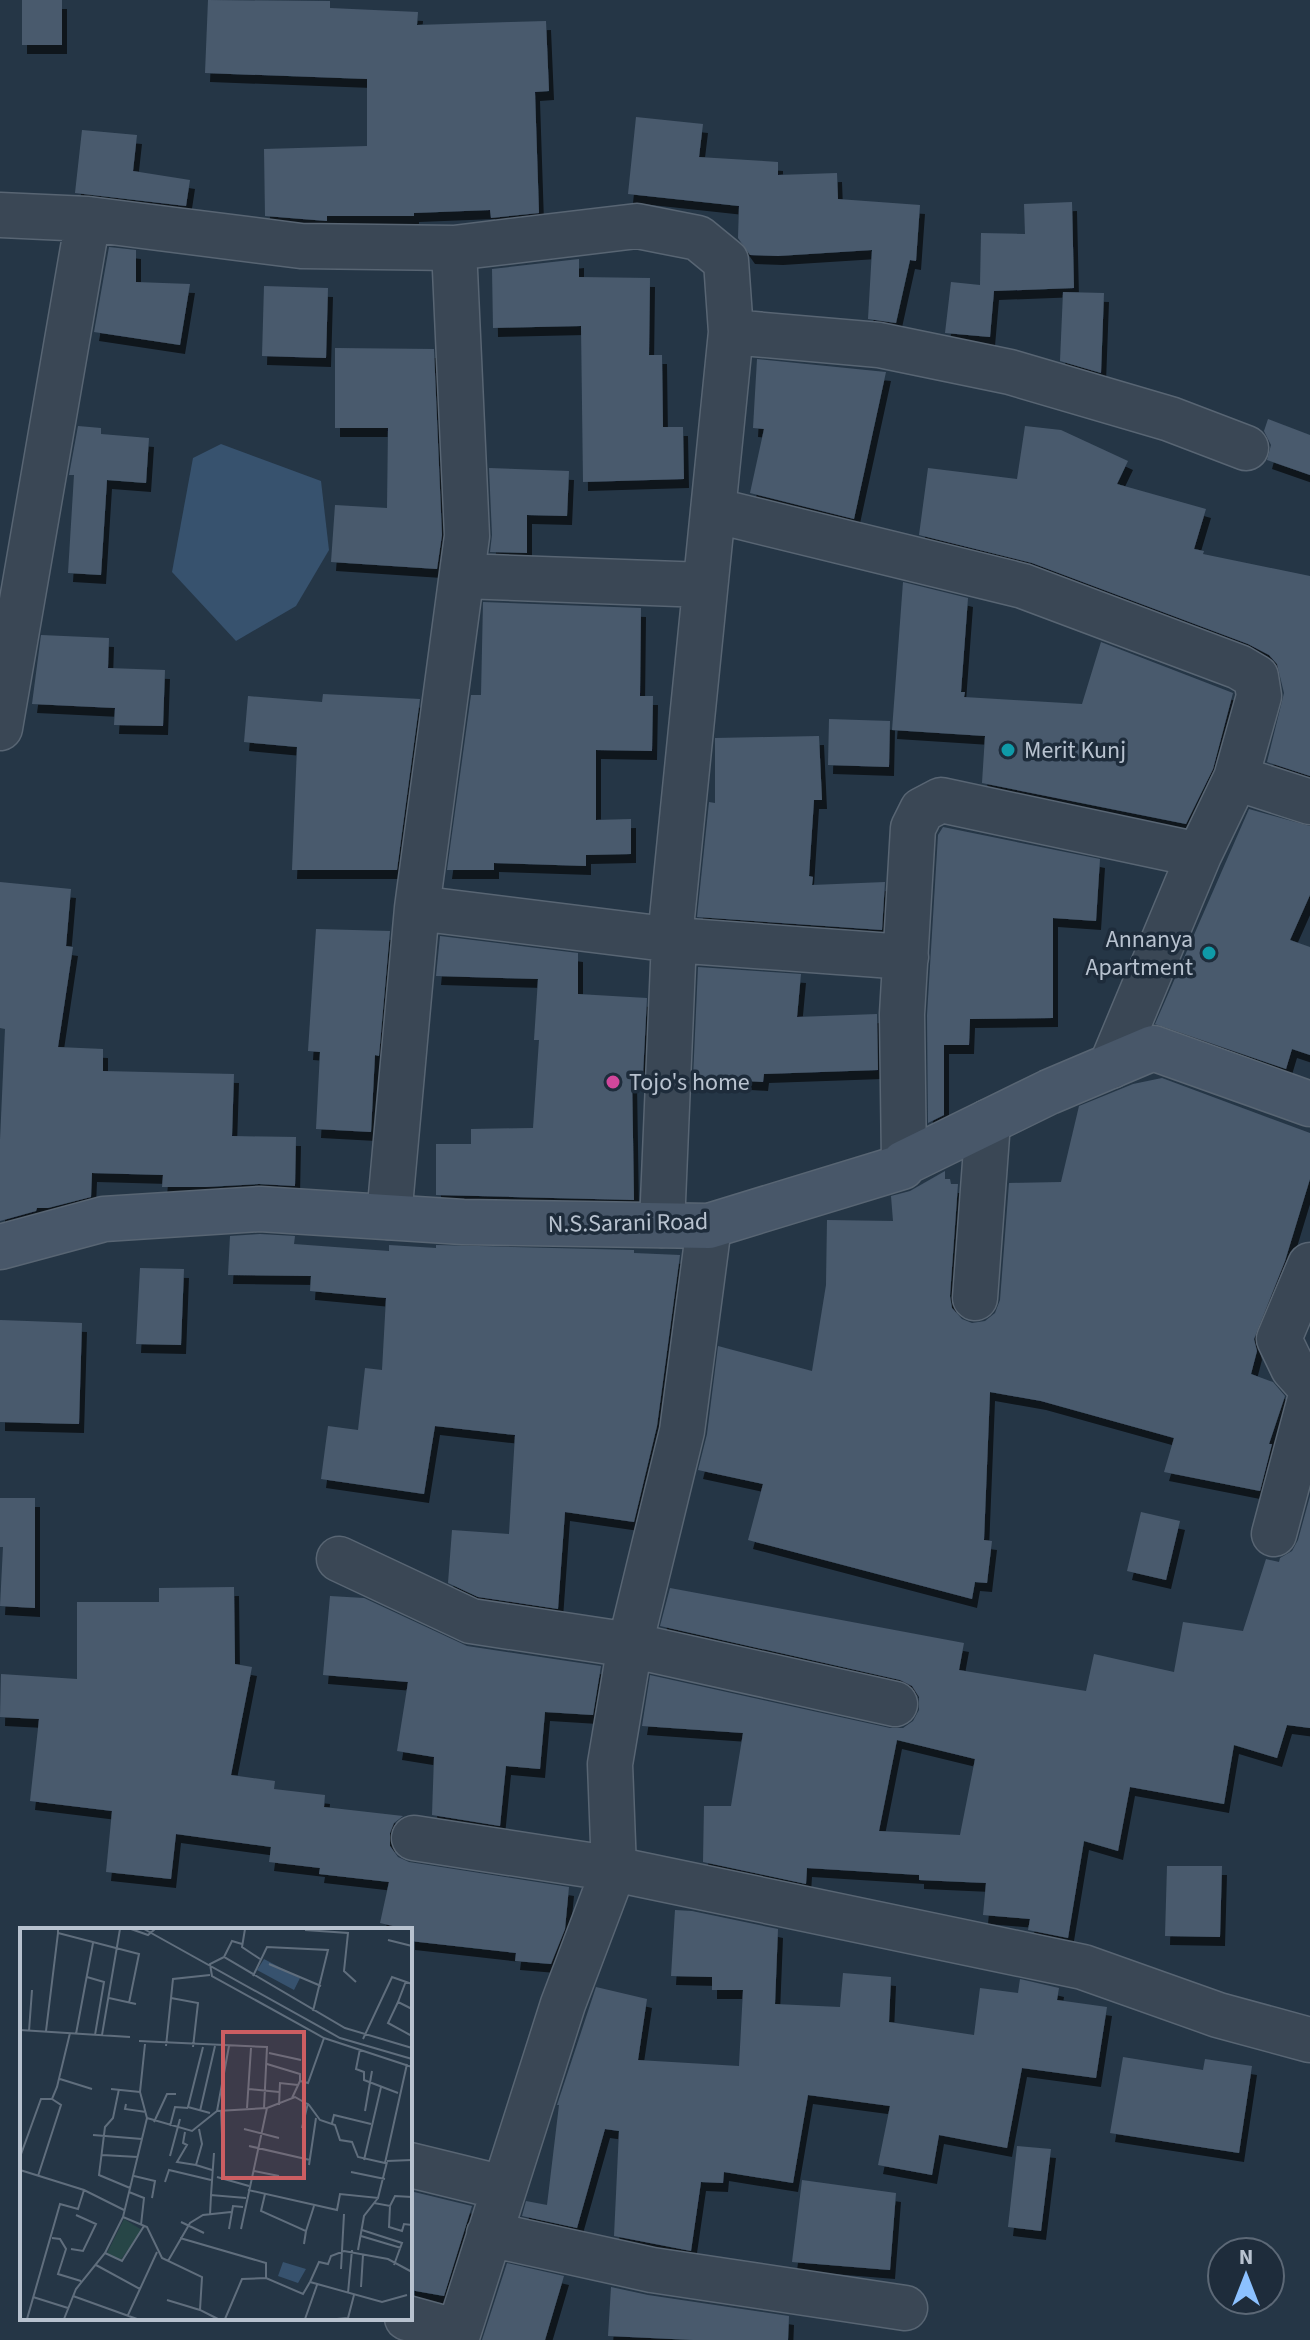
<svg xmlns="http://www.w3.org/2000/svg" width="1310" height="2340" font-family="'Source Sans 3',sans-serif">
	<defs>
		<filter id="shadow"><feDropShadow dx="5" dy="9" stdDeviation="0" flood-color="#0009"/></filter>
	</defs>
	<rect width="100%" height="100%" fill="#253646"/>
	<path fill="#37526e" d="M221,444l100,37 8,69 -33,56 -60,35 -64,-69 21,-114z"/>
	<path fill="#495a6d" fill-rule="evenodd" filter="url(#shadow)" d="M22,0h40v45h-40z
		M208,0l122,1v7l88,4 -1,13 129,-4 3,70 -14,1 4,121 -48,5 -1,-8 -76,3v3h-87v5l-62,-5 -1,-67 103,-3v-67l-162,-6z
		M636,117l67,7 -4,33 79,5v13l59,-2 1,26 82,6 -4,56 -6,-1 -14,63 -28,-4 4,-69 -94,6 -28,-1 -12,-17 1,-32 -111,-12z
		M82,130l55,5 -4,36 57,9 -4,26 -111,-13z
		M1072,202l2,86 -80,3 -4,46 -45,-4 6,-51 29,3 1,-52 44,1 -1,-30z
		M109,247l27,3v32l54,2 -10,61 -86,-13z
		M579,259v18l71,1 -1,77h13l1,72h20l1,52 -101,3 -2,-156 -88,2 -1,-59z
		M264,286l64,2 -2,70 -64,-2z
		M1063,292l41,1 -3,80 -41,-12z
		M335,348l99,1 8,186 -5,34 -106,-7 4,-57 52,3 1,-80h-53z
		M757,359l129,13 -32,147 -104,-26 14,-64 -11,-1z
		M1268,419l42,16v40l-43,-15 4,-15 -7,-14z
		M78,426l23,2v6l48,4 -3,45 -39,-3 -6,95 -33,-2 6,-98h-5z
		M1025,426l36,4 67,31 -11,23 89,25 -12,40 10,2 -1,3 107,22v200l-43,-14 17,-69 -7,-29 -8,-9 -21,-11 -216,-81 -113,-28 9,-67 89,11z
		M489,468l80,3 -2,45 -40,-1v38l-37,-1 2,-17z
		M903,582l65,16 -7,94h4l-1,5 118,7 19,-62 132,51 -20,76 -27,55 -204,-41 3,-47 -93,-6z
		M483,602l158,6 -1,88h13l-1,55 -56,-1v70l35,-1v35l-45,1v11l-92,-3v7h-47l24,-175h10z
		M41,635l68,3 -1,30 57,2 -2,56 -49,-1 1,-17 -83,-4z
		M323,694l97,5 -23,171h-105l5,-123 -53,-5 4,-46 74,6z
		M829,719l61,2 -1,46 -61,-2z
		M819,736l3,64h-8l-5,76 4,1 -1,8 73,-3 -3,48 -185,-13 12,-115 6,1v-65z
		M1249,809l61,17v69l-20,45 20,7v108l-18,-6 -6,20 -131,-45z
		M943,827l157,32 -4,62 -43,-3v100l-83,1 -1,26h-25v70l-16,8 -1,-108 11,-180z
		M0,882l71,7 -5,57 7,1 -15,100 45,2v22l131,3 -2,62 64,1 -1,49 -36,-2 -53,3h-44l1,-12 -71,-2 -1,24 -43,11h-11l-1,3 -36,10v-81l5,-111 -5,-1z
		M316,929l74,2 -11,125 -4,-1 -4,77 -55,-3 4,-77 -12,-1z
		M440,936l138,17v41l69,4 -4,77 -11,-1 2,126 -198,-5v-51h35v-15l62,-1 6,-88h-5l4,-61 -102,-3z
		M698,967l103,7 -4,43 80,-3 1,56 -114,4 -1,8 -70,-4z
		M1162,1078l148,55v46l-25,82 -31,78 3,12 -6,23 22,8 12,14 -16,48h3l-12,47 -96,-19 10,-34 -133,-37 -51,-9 -6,148 8,1 -5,42 -12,-1 -3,17 -224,-59 15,-56 -65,-14 9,-36 11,-88 94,25 14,-86 1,-65 66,1 -2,-25 19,-5 35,-20v8h5l1,5h7l-8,112 2,12 10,11 10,4 13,-2 10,-8 5,-13 9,-117 52,-1 18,-76 54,-22z
		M260,1234l35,2 -1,8 95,7v-6l47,3v-3l198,5v3l46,2 -23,171 -23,96 -69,-10 -7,97 -80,-12 -30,-14 4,-53 57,4 6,-99 -80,-9 -11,68 -103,-15 7,-53 30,4 7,-62 17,2 4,-72 -76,-7 1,-15 -83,-1 2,-39z
		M140,1268l44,1 -3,76 -45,-1z
		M0,1320l82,3 -3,101 -79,-2z
		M1310,1496v232l-23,-3 -10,33 -43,-13 -10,59 -94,-17 -12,64 -34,-10 -16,97 -40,-8 2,-11 -47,-4 3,-32 -67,-3v-5l-112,-7 -1,16 -103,-22 1,-56h27l12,-73 -101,-7 8,-51 240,53h13l10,-7 6,-11v-13l-7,-11 -12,-6 -240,-54 10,-38 294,55 -5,27 127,21 8,-37 80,18 9,-50 60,9 23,-72 13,3 1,-4 12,-7 6,-11zM897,1740l78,19 -15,76 -81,-4z
		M0,1498h35v110l-35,-2 3,-59h-3z
		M1141,1512l39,9 -14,59 -39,-9z
		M234,1587l1,77 17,3 -21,108 44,6 -1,8 51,6 -1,12 79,9 -9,7 -4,10v13l8,11 11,5 160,25 -4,42 -14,35 -36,-3 1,-8 -106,-12v-11l-30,-7 9,-41 -70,-8 1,-6 -51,-6 2,-15 -95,-13 -5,45 -65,-7 6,-61 -82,-10 9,-82 -39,-2 1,-43 76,5v-77h82v-14z
		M330,1596l34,2 103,48 134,20 -8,49 -48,-3 -5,57 -34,-3 -6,60 -68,-11 2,-58 -37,-6 11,-69 -85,-7z
		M1167,1866h55l-2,71 -55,-1z
		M675,1910l17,1 86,18 -3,75 65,3 3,-34 48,4 -2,45 85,13 6,-47 38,5 2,-14 39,9 -2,12 50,7 -11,71 -74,-10 -15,80 -68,-13 -7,40 -54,-10 12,-59 -82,-11 -15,88 -69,-11 -1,11 -22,-1 -10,69 -77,-15 5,-105 -14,-2 -28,99 -55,-12 4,-15 21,4 12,-100h-2l39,-118 51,12 -9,61 101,6 4,-76h-31v-13l-41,-1z
		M1123,2057l80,13 2,-11 47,7 -13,87 -129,-20z
		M1017,2146l34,3 -10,82 -33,-4z
		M802,2180l94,13 -6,77 -98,-8z
		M410,2191l62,15 -28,90 -34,-6z
		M507,2263l57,13 -19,64h-63z
		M611,2287l37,8 141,21 -1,24h-95l-85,-4z"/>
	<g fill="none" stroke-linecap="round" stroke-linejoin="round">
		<g stroke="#586573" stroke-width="47">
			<path id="street" d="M0,215l88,4 213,27 153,2 183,-22 61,12 28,23 5,71 -59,586 2,22 -12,285
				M731,332l148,13 131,27 160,47 76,29
				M713,510l310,76 216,81 17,10 3,19 -23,82
				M463,576l242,9
				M0,728l88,-509
				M417,908l257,32 232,17
				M1111,1066l88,-211 37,-77 74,24
				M904,1163l-2,-149 11,-186 9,-18 19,-10 258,55
				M389,1217l28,-309 50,-372 -13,-288
				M1310,1265l-31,74 14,29 17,19
				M975,1298l13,-176
				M1274,1534l36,-135
				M339,1559l132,62 159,24 265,59
				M414,1838l200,31 469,98 135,48 92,25
				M410,2165l94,23
				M489,2234l163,36 253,38
				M407,2318l51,14
				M456,2340l107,-336 51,-135 -4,-105 20,-119 52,-214 27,-205"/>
		</g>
		<g stroke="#586573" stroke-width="47">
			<path id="secondary" d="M0,1247l104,-28 156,-10 203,13 246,4 193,-59 2,-4 145,-71 104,-44 157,56"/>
		</g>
		<use href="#street" stroke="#3a4755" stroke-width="44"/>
		<use href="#secondary" stroke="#485769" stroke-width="44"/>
	</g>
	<g fill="#0f9aa8" stroke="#1e2c3b" stroke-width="3">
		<circle cx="1008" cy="750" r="8"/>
		<circle cx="1209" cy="953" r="8"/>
	</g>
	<circle fill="#d1479c" stroke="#1e2c3b" stroke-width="3" cx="613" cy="1082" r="8"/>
	<g text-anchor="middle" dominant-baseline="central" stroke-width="7" stroke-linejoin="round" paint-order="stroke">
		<g font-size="24" fill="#b8c2cf" stroke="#1e2c3b" text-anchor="start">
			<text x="1024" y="750">Merit Kunj</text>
			<text x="1193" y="939" text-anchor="end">Annanya<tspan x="1193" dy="28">Apartment</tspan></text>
			<text x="629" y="1082">Tojo's home</text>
		</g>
		<g font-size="24" fill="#b8c2cf" stroke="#1e2c3b">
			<text transform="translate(628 1223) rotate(-1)">N.S.Sarani Road</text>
		</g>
	</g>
	<g transform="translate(20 1928)">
		<rect width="392" height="392" fill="#253646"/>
		<path d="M104,291l18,11 -22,31 -13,-8z" fill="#274647"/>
		<path d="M244,31l36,19 -6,12 -37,-20zM263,334l23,7 -8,14 -20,-7z" fill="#37526e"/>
		<path fill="none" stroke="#606e7d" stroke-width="2" d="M38,1v4l81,21 -10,49M111,1l17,6 7,-6M124,1l196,109 72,21M225,1l-3,18 18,12M285,2l43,3 -4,38 12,11M368,12l24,6M204,29l8,-16 10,3M249,36l52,22M233,48l14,-29 61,3 -15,61M67,49l17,5 -9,53M386,53l-8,21 14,7M89,70l27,6M151,70l27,5 -5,44M378,74l-10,21 24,13M0,102l110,7M9,103l3,-41M26,103l12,-98M56,106l17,-91M82,107l18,-106M343,111l29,-62 20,7M119,113l128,6 -3,61M146,118l7,-67 37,-4M183,119l-15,60 22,6M392,120l-67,-20 -121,-71 -14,7 2,12 112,62 88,29M340,121l-4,20 8,3v8l34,13M249,125l32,7M247,136l33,10v7M40,151l32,10M91,161l29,3M99,161l-6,29 -8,9 -6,48 31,13M229,161l30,3M272,170l8,-17 8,2 16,-45M106,176l-1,5 21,3M259,177l1,-22 18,2M227,180l4,-60M201,182l1,25M180,183l15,-65M197,183l12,-65M345,183l7,-40M127,190l45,13 25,-20 50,-3 28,-11 14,8 11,15 15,5 5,15 12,2 6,15 27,6 22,-99M134,194l13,-28h9M312,195l2,-8 37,9M150,198l5,-19 13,1M282,200l6,-25M179,201l3,15 -6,21 16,5M224,201l35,9M165,204l-2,11 4,2 -10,17 19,3M73,207l49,4M229,218l61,14M82,227l36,2M150,228l10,-37M0,229l21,-58h11l5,-12 13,-54M344,232l17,-73M367,233l25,-1M289,237l7,-47M0,242l64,20 40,20M234,243l25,5M331,244l34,7M18,248l23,-71 -9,-6M114,248l21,5 -3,17M197,249l32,9M145,254l4,-12 42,10M228,262l89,20 3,-16 38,4 9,-36M109,264l15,6 -3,27M245,266l-4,17 45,20 -2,13M191,267l3,-42M354,275l16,3 5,-10 17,1M370,278l-1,21 13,4 2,-7 8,1M190,287l1,-20 35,3M103,289l24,10 15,31 40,19 -2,33 18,9M161,294l23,11M209,301l4,-23 10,1M221,301l26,-121M342,302l40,13 -8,22M286,303l8,-25M341,308l40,12M32,310l8,1 6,10 -8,25 23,7M160,310l86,25v15M51,321l12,2 13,-27 -20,-9M338,322l6,-34 14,-18M85,325l17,8 22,-35M148,333l22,-38 13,-8 28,-3M76,337l44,24M321,341l3,-55M290,354l9,-20 9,2 3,-8 13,-5 44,8 24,13M341,359l2,-32M328,365l4,-43M53,368l64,23M13,369l35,11M147,372l33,10M108,387l29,-63M7,391l33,-115 18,5 6,-19M44,391l12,-30 29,-36 18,-36 24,-99 -7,-26 5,-48M205,391l17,-40 24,-1 37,16 7,-12 72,20 25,-7M285,391l12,-34M317,391l11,-1 6,-23"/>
		<path fill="#cc5e62" fill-opacity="0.15" stroke="#cc5e62" stroke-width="4" d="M203,104h81v146h-81z"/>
		<rect width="392" height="392" fill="none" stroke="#b8c2cf" stroke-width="4"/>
	</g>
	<g transform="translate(1246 2276)"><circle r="38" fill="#1e2c3b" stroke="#5c6876" stroke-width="2"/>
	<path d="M0-6L14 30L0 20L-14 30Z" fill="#8cc1ff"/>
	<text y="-12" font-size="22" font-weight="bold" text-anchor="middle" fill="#b8c2cf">N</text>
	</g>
</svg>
